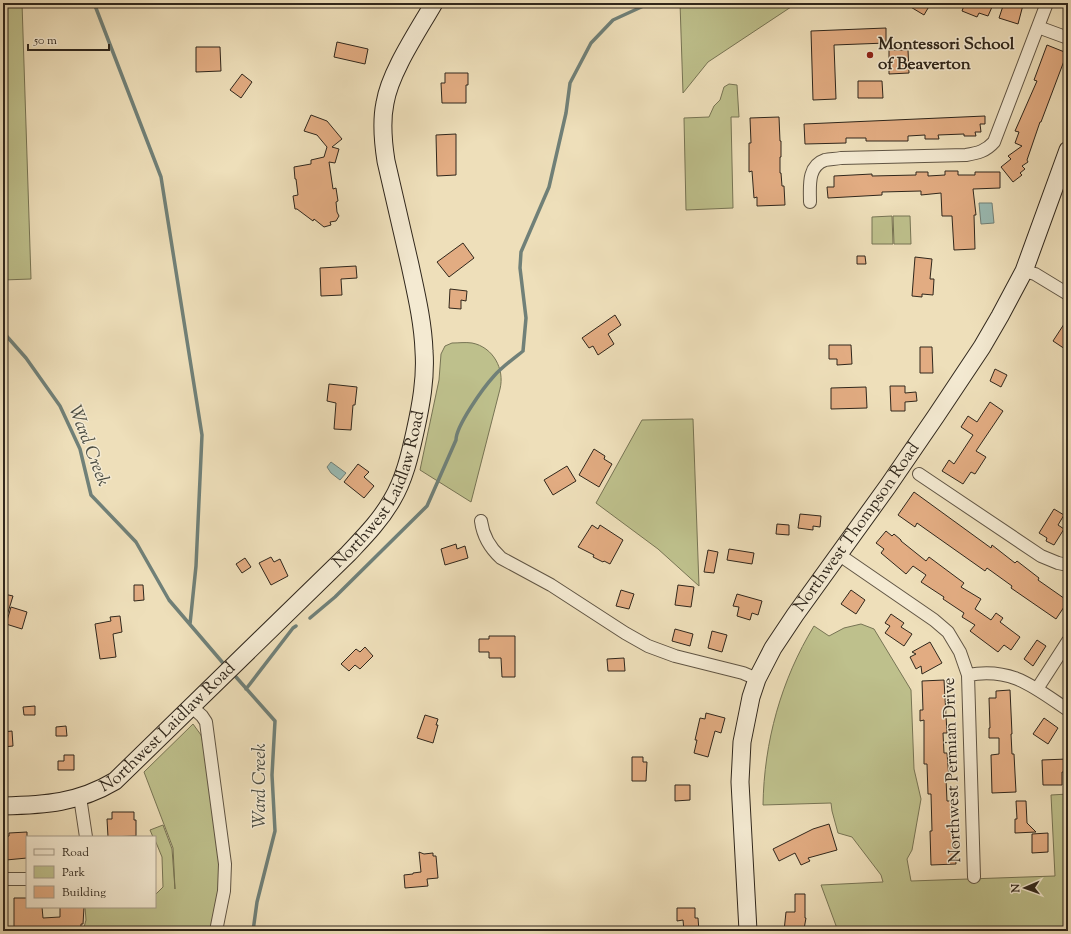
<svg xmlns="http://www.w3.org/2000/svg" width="1071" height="934" font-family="'Sorts Mill Goudy',serif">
	<rect width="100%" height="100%" fill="#eedfba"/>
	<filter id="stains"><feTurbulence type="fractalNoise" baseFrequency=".005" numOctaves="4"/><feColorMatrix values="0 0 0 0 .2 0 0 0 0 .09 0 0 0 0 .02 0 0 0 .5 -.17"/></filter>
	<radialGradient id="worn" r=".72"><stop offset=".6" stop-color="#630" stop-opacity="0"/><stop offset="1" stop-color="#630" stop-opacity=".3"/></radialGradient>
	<path fill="#bec08c" stroke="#777454" d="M3,3h19l9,276 -28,1z
		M680,3h117l-89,59 -25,31z
		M729,84l8,1 2,32h-8l2,91 -47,2 -2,-92 25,-1 5,-11 6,-6 4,-13z
		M892,216l1,28h-21v-27z
		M893,216h17l1,28h-17z
		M452,343c7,0 13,-1 20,0 21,4 33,26 28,46l-29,113 -51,-32 19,-90 2,-26 4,-8z
		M693,419l6,167 -41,-37 -62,-46 46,-83z
		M861,624l13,5 37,61 3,79 7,30 -9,51 -5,9 4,22 144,-5 -4,-81 17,-1v137h-230l-17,-46 62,-3 -2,-7 -29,-38 -14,-4 -6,-22 -1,-8 -68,2c1,-63 18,-125 51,-179l15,10 15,-8z
		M193,724l8,11 2,8 19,113 -8,75h-131l3,-11 -1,-13h70v-12l8,-8 -1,-30 -7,-17v-3h-2l-3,-7 13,-5 9,24 3,40 -2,-41 -29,-76z"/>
	<path fill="#9abcb5" stroke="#708078" d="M979,203h13l2,20 -13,1z
		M331,462l15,11 -6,7 -9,-7 -4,-6z"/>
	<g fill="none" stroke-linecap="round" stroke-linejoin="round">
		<path stroke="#708078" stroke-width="3.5" d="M94,3l67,174 41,258 -6,131 -6,58
			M3,332l23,26 34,48 20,43 11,46 45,47 33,58 54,63
			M310,618l25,-21 92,-91 29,-66c0,-14 27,-52 38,-64 8,-9 19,-17 29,-25l3,-33 -6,-50 1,-16 28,-65 17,-74 4,-30 21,-40 22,-23 37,-17
			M236,677l39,44 -3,54 3,56 -18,71 -4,29
			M246,689l47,-61 3,-2"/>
	</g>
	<path fill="#e2ac82" stroke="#30271c" d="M904,3h27l-7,12z
		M965,3h17l10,4 -4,9 -9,-3 -2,4 -15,-6z
		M1004,3l7,2v-2l12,2 -5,19 -19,-6z
		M886,28v15l-52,2 2,54 -23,1 -2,-69z
		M337,42l31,7 -3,15 -31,-7z
		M1047,45l20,8 -26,69h-1l-13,38 1,2 -6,4 3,3 -5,4 2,2 -9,7 -12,-15 10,-8 -3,-3 14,-10 -7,-3 4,-11 -4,-1 22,-50 -3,-1z
		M196,47h24l1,24 -25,1z
		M889,50h19l1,23 -20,1z
		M445,73h23v12h-2v18h-24l-1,-20h4z
		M242,74l10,8 -11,16 -11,-8z
		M858,81h24l1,17h-25z
		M311,115l16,6 15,18 -10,8 7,2 -4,14 -6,-1 4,27 3,-1 2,13 -2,1 1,10 2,4 -3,5 -6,1 1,3 -7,2 -10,-8 -1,2 -16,-12h-2l-2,-13 5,-1 -2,-16h-1l-1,-12 17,-3v-4l13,-3 3,-10 -10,-12 -13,-4z
		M985,116v8h-5l1,8h-6l1,4h-12v-2l-26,1 1,4h-14v-4l-17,1v5h-42v-3h-20v5l-41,1 -1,-20z
		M779,117l1,24h1v16h-1v16h1l1,13h2l1,19 -28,1v-9l-3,1 -2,-27 -3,1v-29h2l-1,-25z
		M456,134v41l-19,1 -1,-41z
		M945,171h13v4h17v-3h25v16l-27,1 3,26h-2l1,34 -21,1 -2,-34h-10l-1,-23 -20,2v-4l-39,1v3l-54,3 -1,-11h7v-11l38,-2v2l44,-1v-3h12v4l17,-1z
		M463,243l11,15 -25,19 -12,-15z
		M857,256h8l1,8h-9z
		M915,257l17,2 -2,20h4l-1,16 -11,-1v3l-10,-1z
		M356,266l1,12 -16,1 1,16 -21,1 -1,-28z
		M450,289l17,2 -1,10 -5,-1v9l-12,-1z
		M615,315l6,10 -13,9 6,10 -16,11 -5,-9 -4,2 -7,-10z
		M1068,318v33l-15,-10z
		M829,345h22l1,19 -15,1v-6h-8z
		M920,347h12l1,26h-13z
		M995,369l12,6 -6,12 -11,-6z
		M329,384l28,3 -2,18h-2l-2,25 -17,-1 2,-26 -9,-2z
		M890,386h15v7l11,-1 1,9 -12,1v9h-14z
		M866,387l1,21 -36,1v-21z
		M990,402l13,9 -27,40 10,6 -11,17 -4,-2 -8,12 -21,-13 7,-11 5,4 19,-29 -12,-8 7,-11 9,6z
		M594,449l11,7 -1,3 8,5 -13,23 -20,-12z
		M358,464l11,8 -5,5 10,9 -10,12 -20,-16z
		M567,466l9,15 -23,14 -9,-15z
		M914,492l77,56 1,-3 23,18 2,-2 22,17 -1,2 30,21 -12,18 -45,-31 1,-2 -25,-18 -2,3 -68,-48 -2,4 -17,-12z
		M1054,509l10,6 -6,10 6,4 -10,16 -8,-4 1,-3 -8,-5z
		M800,514l21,2 -1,11 -7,-1v4l-15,-2z
		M777,524l12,1v10l-13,-1z
		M592,525l6,4 2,-4 23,15 -13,24 -6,-3 -1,1 -10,-5 1,-2 -16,-8z
		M886,531l6,5 2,-2 7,6v1l25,20 3,-4 35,26 -3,4 20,12 -6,10 16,11 5,-7 7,5 -3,4 20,15 -9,13 -7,-5 -6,7 -28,-21 5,-6 -13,-8 2,-4 -21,-14 1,-2 -23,-15 5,-7 -13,-9 -7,8 -25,-21 3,-4 -8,-6z
		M456,544l1,5 8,-3 3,12 -23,7 -4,-16z
		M729,549l25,4 -2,11 -25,-4z
		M708,550l10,2 -4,21 -10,-1z
		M271,557l3,5 6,-3 8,17 -17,9 -12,-22z
		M245,558l6,9 -9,6 -6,-9z
		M134,585h9l1,15 -10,1z
		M678,585l16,2 -3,20 -16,-2z
		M621,590l13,4 -5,15 -13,-3z
		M851,590l14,10 -9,14 -15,-10z
		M4,594l9,2 -8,26h-2v-24z
		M737,594l25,7 -4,14 -6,-2 -2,7 -13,-4 2,-9 -6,-1z
		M11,607l16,5 -5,17 -16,-5z
		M891,614l13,9 -3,4 11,7 -8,12 -19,-13 5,-7 -5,-3z
		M120,616l2,16 -9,2 3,23 -16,2 -5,-35 16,-3 -1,-4z
		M675,629l18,5 -3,12 -18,-5z
		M712,631l15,4 -5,17 -14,-4z
		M489,636h26v41h-13l-1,-19h-12v-6h-10v-13h10z
		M1037,640l9,6 -13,20 -9,-7z
		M930,642l12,21 -20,11 -1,-8 -5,3 -6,-12 6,-3 -4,-2z
		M365,647l8,9 -13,13 -5,-4 -6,6 -8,-7 15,-15 4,3z
		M624,658l1,13h-17l-1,-12z
		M944,680l3,53h-4l1,20h3l2,26h-3l1,22h4l2,29h1l2,34 -25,1 -1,-34h2l-1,-37h-3l-1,-30h-3v-44l-4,1v-11h3l-1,-29z
		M1010,690l2,44h-1l1,20h2l2,38 -24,1 -1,-38 8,-1v-16h-10v-10h1l-1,-30h7v-7z
		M35,706v9h-11l-1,-8z
		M706,713l19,5 -4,15 -6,-2 -7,26 -14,-4 3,-13h-2l5,-22 5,1z
		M425,715l13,4 -2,6h2l-5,18 -16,-5z
		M1044,718l14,10 -10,16 -15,-10z
		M66,726l1,10h-11v-9z
		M12,731l1,15 -10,1v-15z
		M64,755h10v15h-16v-9h6z
		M632,757h11v5h4l-1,19h-14z
		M1067,759v13h-5v13h-19l-1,-25z
		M675,785h15v15l-15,1z
		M1016,801h10l1,22 9,9 -21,1v-14h2z
		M112,812h22v8h2v16l-28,1 -1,-18h5z
		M829,824l8,26 -29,8 2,3 -9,4 -6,-12 -16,8 -6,-12 40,-20z
		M27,832v26l-21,2v-2h-3v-21l6,-1v-3z
		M1048,833v19l-16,1v-19z
		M419,852l5,2 9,-1v3h3l2,22 -11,1 1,7 -23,2 -1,-13 9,-1v-1l8,-1z
		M795,894h10v24h1l-2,11 -3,-1 -4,3h-13l2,-19h9z
		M14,898h13v9h15l1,11 17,-1v-10h24l-1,17h-2v7h-67z
		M677,908h18v10h3l1,13h-15l-1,-11 -6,1z"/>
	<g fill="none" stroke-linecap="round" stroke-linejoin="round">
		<g stroke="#605544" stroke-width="14">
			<path id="street" d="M1038,27l30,11
				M810,202c0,-15 -3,-36 15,-42 5,-1 11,-1 16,-2l125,-3c12,-2 20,-4 28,-13l53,-139
				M1024,271l11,3 33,20
				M919,474l122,82 17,7 10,2
				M481,521c2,15 9,27 20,37l50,27 74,48 23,13 27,10 68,17 14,6
				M838,554l96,66 14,12 12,20 8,23 6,202
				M968,675c44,-8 66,12 100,35
				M1037,689l31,-48
				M192,707l10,9 4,6 19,142 -1,27 -8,40
				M80,797l6,40
				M3,879h24"/>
		</g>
		<g stroke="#30271c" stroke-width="19">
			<g id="secondary">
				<path id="s1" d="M3,806c42,-1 75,-3 112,-25l233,-227c16,-17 32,-33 44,-54 12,-20 18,-45 23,-68 6,-27 11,-54 9,-81 -1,-29 -8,-58 -14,-86 -8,-35 -16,-69 -24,-104 -3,-19 -5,-39 -1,-58 5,-31 33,-72 49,-100"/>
				<path id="s2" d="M748,931l-8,-149 2,-40 9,-45 6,-18 16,-31 22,-33 93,-129 48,-70 46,-69 18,-31 24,-45 44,-121"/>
			</g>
		</g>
		<use href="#street" stroke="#f4ead2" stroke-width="12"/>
		<use href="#secondary" stroke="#f4ead2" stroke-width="17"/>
	</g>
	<circle fill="#8f2418" stroke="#f4ead2" stroke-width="1.5" cx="870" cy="55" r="4"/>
	<g text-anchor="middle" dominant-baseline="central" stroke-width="3" stroke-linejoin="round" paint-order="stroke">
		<g font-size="17" font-weight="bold" fill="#30271c" stroke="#f4ead2" text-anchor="start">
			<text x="878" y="45">Montessori School<tspan x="878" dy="20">of Beaverton</tspan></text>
		</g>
		<g font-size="17" fill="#30271c" stroke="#f4ead2">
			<text stroke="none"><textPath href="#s1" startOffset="515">Northwest Laidlaw Road</textPath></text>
			<text stroke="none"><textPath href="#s2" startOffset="436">Northwest Thompson Road</textPath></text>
			<text stroke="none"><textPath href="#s1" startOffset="191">Northwest Laidlaw Road</textPath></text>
			<text transform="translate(953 770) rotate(-92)">Northwest Permian Drive</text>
		</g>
		<g font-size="18" font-style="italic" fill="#4a4c42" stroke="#f4ead2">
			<text transform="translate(88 446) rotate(69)">Ward Creek</text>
			<text transform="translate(261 786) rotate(-90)">Ward Creek</text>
		</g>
	</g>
	<rect width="1071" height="934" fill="none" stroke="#eedfba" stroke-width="16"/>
	<rect x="4" y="4" width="1063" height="926" fill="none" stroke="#30271c" stroke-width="2"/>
	<rect x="8" y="8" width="1055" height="918" fill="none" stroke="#30271c"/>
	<rect x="26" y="836" width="130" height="72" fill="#f4ead2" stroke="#a69c89"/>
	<rect x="34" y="849" width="20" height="6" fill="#f4ead2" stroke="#a69c89"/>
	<text x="62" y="856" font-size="12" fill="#30271c">Road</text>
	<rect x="34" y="866" width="20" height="12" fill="#bec08c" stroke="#a69c89"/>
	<text x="62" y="876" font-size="12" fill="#30271c">Park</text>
	<rect x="34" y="886" width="20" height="12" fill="#e2ac82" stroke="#a69c89"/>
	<text x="62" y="896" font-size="12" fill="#30271c">Building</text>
	<g transform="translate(1025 888) rotate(268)" stroke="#f4ead2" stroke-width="3" paint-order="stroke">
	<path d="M0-3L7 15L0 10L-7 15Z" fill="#30271c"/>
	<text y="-6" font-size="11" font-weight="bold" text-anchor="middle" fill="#30271c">N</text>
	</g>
	<path d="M28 44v6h81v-6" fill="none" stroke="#30271c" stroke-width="2"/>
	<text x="34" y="44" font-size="12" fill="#30271c" stroke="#f4ead2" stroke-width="3" paint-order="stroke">50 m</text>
	<rect width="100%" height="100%" filter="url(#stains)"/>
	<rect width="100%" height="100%" fill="url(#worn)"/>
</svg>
